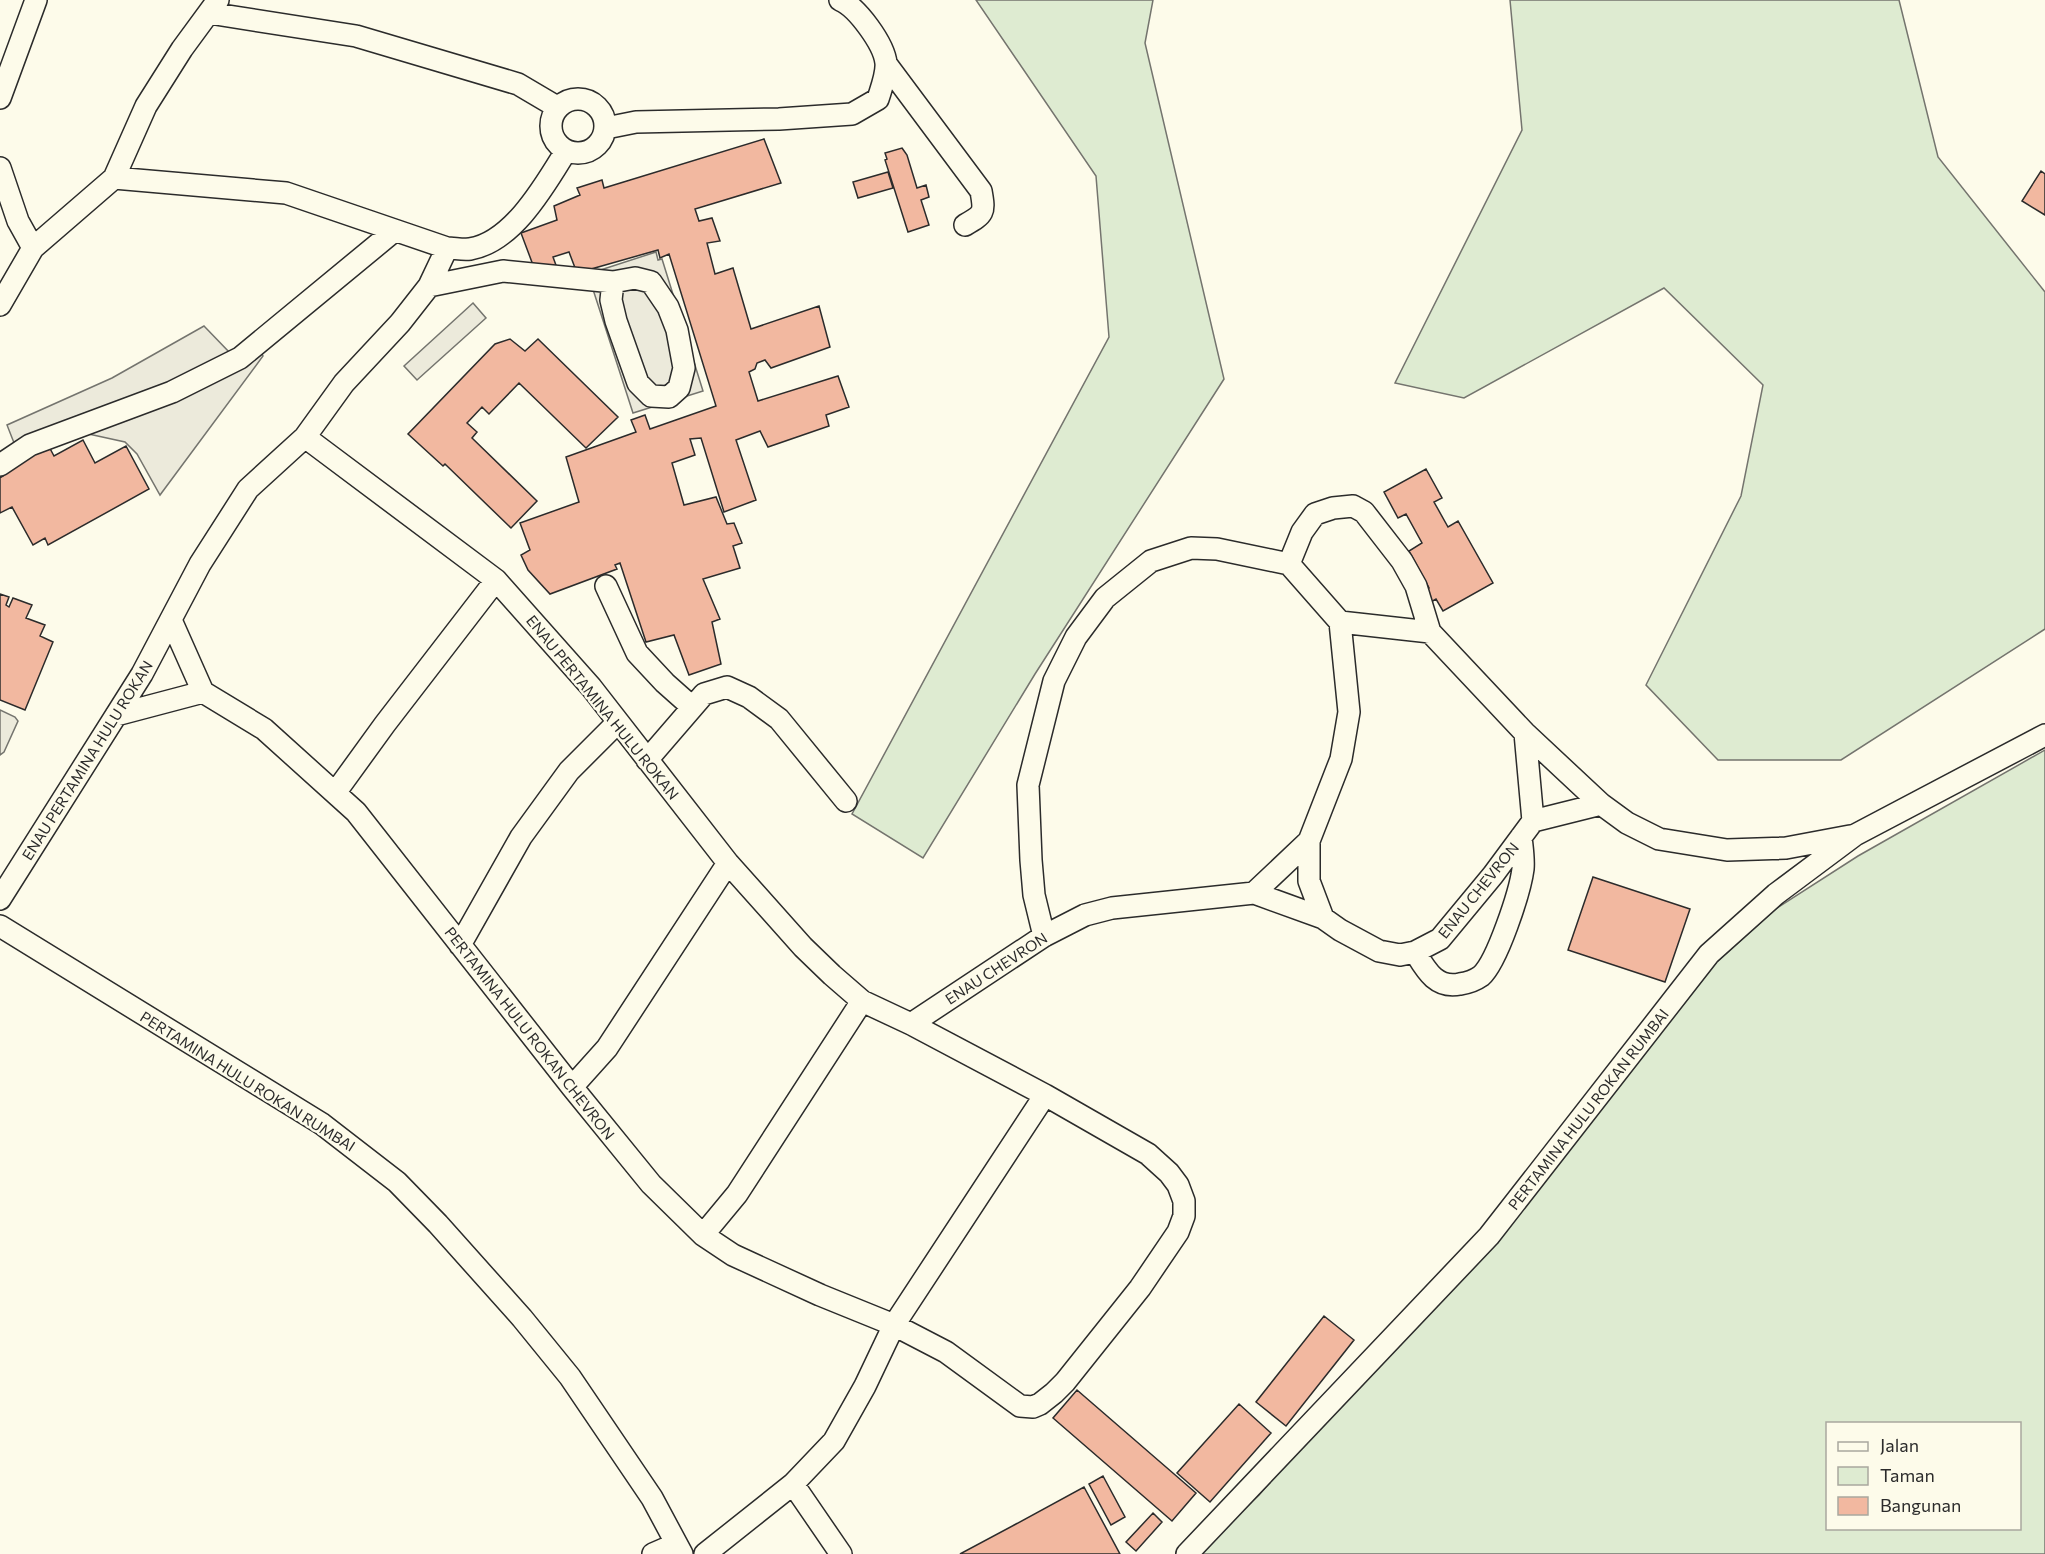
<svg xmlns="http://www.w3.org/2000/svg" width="2045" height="1554" font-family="Commissioner,sans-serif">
	<rect width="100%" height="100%" fill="#fdfbea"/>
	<path fill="#deebd1" stroke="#74746e" stroke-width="1.5" fill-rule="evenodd" d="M976,0h177l-8,43 79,336 -189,295 -112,184 -71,-44 257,-477 -13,-161z
		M1510,0h389l39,157 107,135v337l-204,131h-123l-72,-75 95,-189 22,-111 -99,-97 -200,110 -69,-15 127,-253z
		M2045,750v804h-849l63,-59 452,-528 66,-59 81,-52zM1828,1424h192v104h-192z"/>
	<path fill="#eceadb" stroke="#74746e" stroke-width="1.5" d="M656,252l2,8 4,-1 41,132 -70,22 -45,-139z
		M473,303l13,15 -69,62 -13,-14z
		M204,326l28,29 24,-13 7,14 -103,139 -23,-41 -12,-12 -50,-11 -57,22 -11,-28 105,-47z
		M0,710l15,7 3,4 -14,31 -4,3z"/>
	<path fill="#f2b8a0" stroke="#2b2b2b" stroke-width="1.5" d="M764,139l17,44 -86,26 4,12 13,-3 8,23 -13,2 8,31 18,-6 18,61 68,-23 11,41 -59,21 -6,-8 -8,3 -2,6 -6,3 9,29 80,-25 11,31 -23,8 3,11 -61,21 -8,-16 -24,9 20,60 -32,12 -23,-74 -11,1 5,16 -23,8 12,42 32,-8 11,27 7,-1 8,20 -9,3 7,22 -37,11 17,40 -8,3 9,42 -32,11 -15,-40 -28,7 -26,-79 -5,2 2,4 -67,25 -22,-24 -7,-15 9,-5 -10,-27 59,-21 -13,-45 70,-25 -5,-12 14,-5 5,14 66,-23 -47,-152 -9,4 -2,-8 -81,23 -8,-21 -16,5 4,11 -21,5 -15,-40 36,-13 -3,-14 26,-11 -3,-7 25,-8 2,8z
		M902,148l5,7 10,33 9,-3 3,12 -8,3 8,25 -21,7 -23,-72 2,-1 -2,-6z
		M2041,171l4,3v41l-23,-14z
		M888,172l5,16 -35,10 -5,-16z
		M510,339l15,12 13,-12 80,78 -32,31 -67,-65 -30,31 -7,-7 -15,16 10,9 -5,6 65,63 -26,27 -66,-64 -2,2 -35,-32 87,-90z
		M83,440l12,23 31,-17 23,43 -101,56 -3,-7 -12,7 -21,-38 -12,6v-35l3,-2 -3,-6 46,-29 8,15z
		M1426,469l16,29 -8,4 14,25 10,-6 35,62 -50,28 -7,-12 -5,3 -6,-9 4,-5 -20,-37 13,-8 -16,-29 -8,4 -14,-26z
		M0,594l9,3 -3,8 3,2 4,-9 19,7 -6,13 19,7 -5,11 13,6 -28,68 -25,-10z
		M1593,877l97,32 -25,73 -97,-32z
		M1324,1316l30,24 -68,86 -30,-24z
		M1077,1390l119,103 -24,28 -119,-103z
		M1239,1404l32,29 -61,69 -33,-29z
		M1103,1476l22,41 -14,8 -22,-41z
		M1084,1487l36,67h-160l56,-30z
		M1153,1513l9,9 -26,29 -10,-9z"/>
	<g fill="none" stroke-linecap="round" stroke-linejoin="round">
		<g stroke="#2b2b2b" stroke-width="24">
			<path id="minor" d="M209,13l147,23 162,48 39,23
				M887,65l94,126c4,22 3,23 -16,34
				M0,98l36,-98
				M551 126a27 27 0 1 1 54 0a27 27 0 1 1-54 0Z
				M606,128l30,-6 143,-3 73,-5 26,-15c3,-10 9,-25 8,-36 -2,-19 -29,-56 -46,-63
				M0,168l18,53 15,27
				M114,178l172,15 161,55c7,0 16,2 23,1 43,-7 75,-64 96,-98
				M429,286l74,-15 110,11 22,-4 16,4 17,25 9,23 7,38 -5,20 -10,9 -18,-1 -13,-13 -22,-62 -5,-21 2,-18
				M0,305l33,-57 81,-70 32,-72 36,-57 36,-49
				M305,437l39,-54 56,-60 29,-37 18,-38
				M0,465l30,-20 142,-53 68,-34 154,-127
				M1289,564l13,-32 13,-18 18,-6 20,-2 11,6 38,49 14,25 14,46 95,101 76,71
				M606,586l31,67 28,30 27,24
				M171,620l32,72
				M1340,622l90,10
				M203,692l61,37 92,83 216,275 79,97 52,51 30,20 87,40 74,30 52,27 74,54 13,1 7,-3 14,-11 11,-11 75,-94 38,-56 6,-16v-15l-6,-16 -9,-12 -21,-19 -103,-59 -151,230 -29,61 -31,55 -41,43 -88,70
				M116,715l87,-23
				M1525,733l8,88
				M647,760l57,-66 23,-7 22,10 30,22 67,82
				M335,793l50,-69 111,-144
				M1254,893l55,-52
				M0,899l142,-225 58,-110 48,-75 57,-52 191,143 95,107 137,176 75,84 29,28 30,26 49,23 134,71
				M0,926l322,198 75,58 41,42 84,94 48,59 82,121 30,56
				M1044,936l-10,-41 -3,-35 -3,-75 26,-104 22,-44 29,-39 46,-37 40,-13 26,1 72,15 51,58 9,90 -8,47 -32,82v40l14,37
				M460,945l61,-108 48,-66 49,-49
				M1415,952c11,18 21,37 45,32 7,-1 14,-3 21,-8 16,-14 39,-84 42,-107 1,-10 -1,-22 -2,-32
				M911,1024l133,-88 41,-21 27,-7 142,-15 69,25 17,12 39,21 21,4 15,-3 25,-13 53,-64 40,-54 68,-17 26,19 32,16 68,11 59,-2 64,-12
				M572,1087l35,-39 121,-185
				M703,1235l34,-41 125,-193
				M793,1484l48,70
				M653,1554l23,-10
				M1187,1554l302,-318 220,-282 67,-60 79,-59 190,-100"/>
		</g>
		<use href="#minor" stroke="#fdfbea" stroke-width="21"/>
	</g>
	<g text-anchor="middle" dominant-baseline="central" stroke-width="4.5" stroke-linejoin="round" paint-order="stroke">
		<g font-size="15" fill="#2b2b2b" stroke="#fdfbea">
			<text transform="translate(603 707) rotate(51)">ENAU PERTAMINA HULU ROKAN</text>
			<text transform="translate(87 760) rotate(-58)">ENAU PERTAMINA HULU ROKAN</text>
			<text transform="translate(1478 890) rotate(-51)">ENAU CHEVRON</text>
			<text transform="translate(996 968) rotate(-33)">ENAU CHEVRON</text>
			<text transform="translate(530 1033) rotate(52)">PERTAMINA HULU ROKAN CHEVRON</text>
			<text transform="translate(248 1081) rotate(32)">PERTAMINA HULU ROKAN RUMBAI</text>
			<text transform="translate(1588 1109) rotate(-52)">PERTAMINA HULU ROKAN RUMBAI</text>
		</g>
	</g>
	<rect x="1826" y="1422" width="195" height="108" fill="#fdfbea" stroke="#a9a89e" stroke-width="1.5"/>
	<rect x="1838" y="1442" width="30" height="9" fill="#fdfbea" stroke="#a9a89e" stroke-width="1.5"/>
	<text x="1880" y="1452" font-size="18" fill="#2b2b2b">Jalan</text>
	<rect x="1838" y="1467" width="30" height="18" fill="#deebd1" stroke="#a9a89e" stroke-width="1.5"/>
	<text x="1880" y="1482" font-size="18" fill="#2b2b2b">Taman</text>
	<rect x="1838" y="1497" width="30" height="18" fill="#f2b8a0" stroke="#a9a89e" stroke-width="1.5"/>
	<text x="1880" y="1512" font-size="18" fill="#2b2b2b">Bangunan</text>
</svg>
